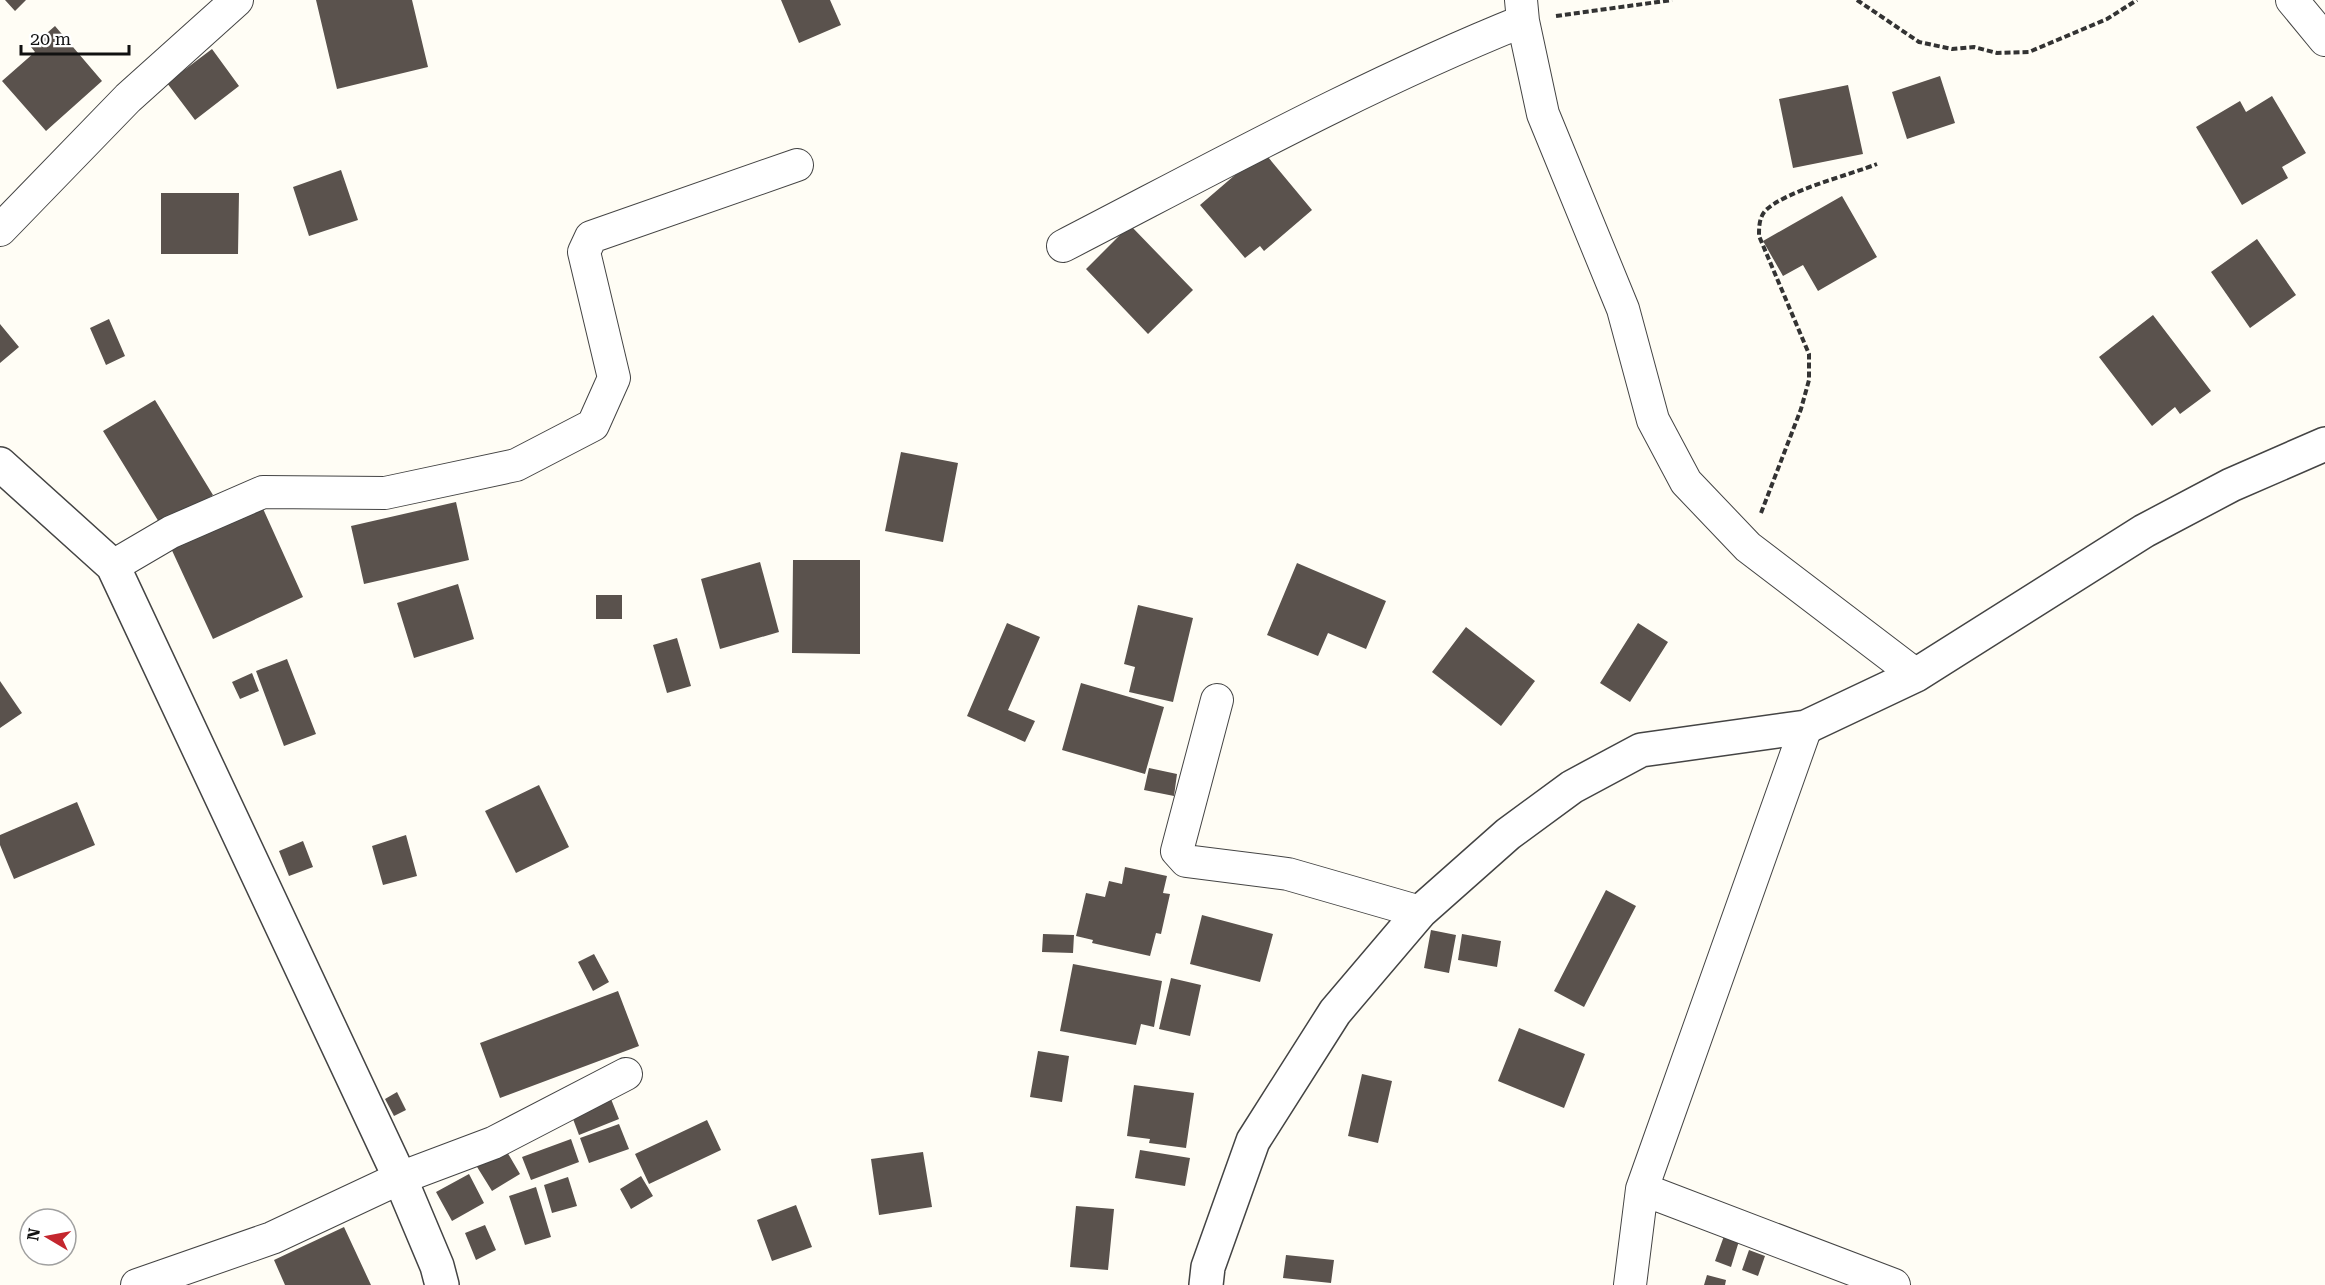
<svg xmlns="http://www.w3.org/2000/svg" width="2325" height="1285" font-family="'Roboto Serif',serif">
	<rect width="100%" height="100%" fill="#fffdf5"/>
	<path fill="#5a524d" d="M5,0h21l-11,11z
		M316,0h96l16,67 -91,22z
		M781,0h49l11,25 -42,18z
		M55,26l47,55 -56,50 -44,-50 33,-29 -4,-5z
		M212,49l27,37 -44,34 -28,-37z
		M1940,76l15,47 -48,16 -15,-47z
		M1848,85l15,69 -70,14 -14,-69z
		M2272,96l34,57 -24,14 6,11 -46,27 -46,-78 44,-26 6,11z
		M1263,151l49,59 -48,41 -4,-5 -15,12 -45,-53z
		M341,170l17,50 -49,16 -16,-49z
		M161,193h78l-1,61h-77z
		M1842,196l35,61 -59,34 -15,-26 -20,11 -20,-35z
		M1130,225l63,65 -45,44 -62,-65z
		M2257,239l39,56 -46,33 -39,-56z
		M2153,315l58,76 -31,23 -5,-7 -23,19 -53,-69z
		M109,319l16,37 -19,9 -16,-37z
		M0,324l19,23 -19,16z
		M155,400l58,95 -51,32 -59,-96z
		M901,452l57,11 -15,79 -58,-11z
		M260,502l43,95 -90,42 -44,-95z
		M456,502l13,58 -105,24 -13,-58z
		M793,560h67v94l-68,-1z
		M760,562l19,70 -59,17 -19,-70z
		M1297,563l89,38 -20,48 -38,-16 -10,23 -51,-21z
		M458,584l16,55 -60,19 -17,-55z
		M596,595h26v24h-26z
		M1138,605l55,13 -20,84 -44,-10 6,-25 -11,-3z
		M1007,623l33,14 -32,73 27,11 -10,21 -58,-26z
		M1638,623l30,19 -38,60 -30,-19z
		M1466,627l69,54 -34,45 -69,-54z
		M677,638l14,48 -24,7 -14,-48z
		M287,659l29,75 -32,12 -28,-75z
		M252,673l7,18 -19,8 -8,-17z
		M0,681l22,32 -22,15z
		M1081,683l83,24 -19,67 -83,-24z
		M1149,768l28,6 -3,22 -30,-6z
		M539,785l30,62 -53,26 -31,-62z
		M77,802l18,43 -81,34 -14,-34v-10z
		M406,835l11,41 -34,9 -11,-39z
		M303,841l10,26 -24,9 -10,-25z
		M1125,867l42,9 -4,17 7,1 -9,40 -5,-1 -6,23 -58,-13 1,-3 -17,-4 10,-43 19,4 4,-16 13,3z
		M1606,890l30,16 -52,101 -30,-16z
		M1202,915l71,19 -13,48 -70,-18z
		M1431,930l25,5 -7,38 -25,-5z
		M1043,934l31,1 -1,18 -31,-1z
		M1462,934l39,7 -4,26 -39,-7z
		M594,954l15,28 -16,9 -15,-29z
		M1073,964l89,17 -8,46 -13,-3 -5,21 -76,-14z
		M1171,978l30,7 -11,51 -31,-7z
		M618,991l21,55 -139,52 -20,-55z
		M1519,1028l66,26 -21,54 -66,-27z
		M1038,1051l31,5 -7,46 -32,-5z
		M1362,1074l30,7 -14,62 -30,-7z
		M1134,1085l60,8 -8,55 -37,-5 1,-4 -23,-3z
		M397,1092l9,18 -12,6 -9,-17z
		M609,1094l10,25 -40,16 -9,-24z
		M707,1120l14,30 -72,34 -14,-30z
		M619,1124l10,25 -40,14 -9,-25z
		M571,1139l8,23 -48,18 -9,-23z
		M503,1145l17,29 -28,17 -18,-29z
		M1140,1150l50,8 -5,28 -50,-8z
		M923,1152l9,55 -53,8 -8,-56z
		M469,1174l15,29 -32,18 -16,-29z
		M641,1176l12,20 -22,13 -11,-20z
		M568,1177l9,29 -25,7 -8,-28z
		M536,1187l15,50 -26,8 -16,-49z
		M796,1205l16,42 -40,14 -15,-41z
		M1076,1206l38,3 -6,61 -38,-3z
		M485,1225l11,25 -20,10 -11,-27z
		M344,1227l27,58h-86l-11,-25z
		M1724,1236l15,5 -8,26 -16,-6z
		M1749,1250l16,6 -7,20 -16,-6z
		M1286,1255l48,5 -3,23 -48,-5z
		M1707,1275l19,5 -1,5h-21z"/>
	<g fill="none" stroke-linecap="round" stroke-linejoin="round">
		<g stroke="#444" stroke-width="34">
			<path id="minor" d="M1521,0l2,21 20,93 80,195 30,111 33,62 62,65 168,128
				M2292,0l33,40
				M0,230l128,-132 109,-98
				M1063,246c151,-78 301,-161 460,-225
				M113,566l58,-34 92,-40 122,1 131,-28 77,-40 21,-47 -30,-126 7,-15 206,-72
				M1217,700l-40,151 9,10 102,13 132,38
				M1642,1189l252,96
				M137,1285l135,-47 128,-60 93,-35 133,-69
				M1630,1285l12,-96 164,-462"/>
		</g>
		<g stroke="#444" stroke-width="36">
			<path id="tertiary" d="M0,464l113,102 287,612 37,88 5,19
				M1206,1285l2,-18 45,-126 82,-129 85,-100 88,-78 64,-47 69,-37 165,-23 110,-52 228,-144 87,-46 94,-41"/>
		</g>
		<path stroke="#333" stroke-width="4" stroke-dasharray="6 3" stroke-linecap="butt" d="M1857,0l62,42 33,7 22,-2 23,6 32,-1 78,-33 30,-19
			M1556,16l116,-16
			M1761,513l40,-104 8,-29v-26l-50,-118c0,-9 0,-19 7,-26 20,-19 83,-35 111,-46"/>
		<use href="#minor" stroke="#fff" stroke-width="32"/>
		<use href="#tertiary" stroke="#fff" stroke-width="33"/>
	</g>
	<g transform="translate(48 1237) rotate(280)"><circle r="28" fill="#ffffff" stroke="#a0a0a0" stroke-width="1.5"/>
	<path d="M0-4.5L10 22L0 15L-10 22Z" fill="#c4262e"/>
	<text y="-9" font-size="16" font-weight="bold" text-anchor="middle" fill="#111111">N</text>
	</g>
	<path d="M21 45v9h108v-9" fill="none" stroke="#111111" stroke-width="3"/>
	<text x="30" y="45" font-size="18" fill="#111111" stroke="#ffffff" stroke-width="4.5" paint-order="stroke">20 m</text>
</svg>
